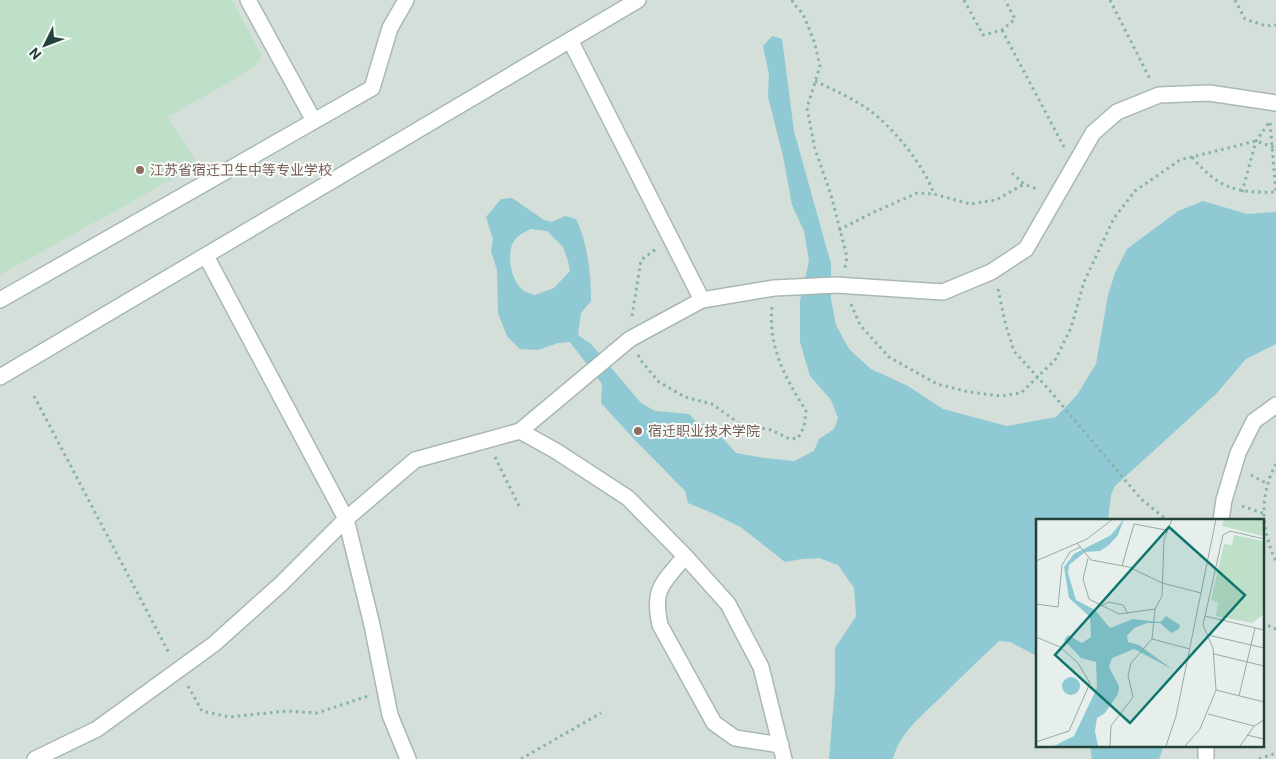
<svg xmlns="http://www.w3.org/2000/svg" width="1276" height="759" font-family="Roboto,'Noto Sans SC',sans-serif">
	<rect width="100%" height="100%" fill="#e6efeb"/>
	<path fill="#d4dfda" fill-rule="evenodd" d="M0,0h1276v759h-1276zM1037,520h225v225h-225z"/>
	<path fill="#bfe0c8" d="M0,0h232l30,56 -9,12 -85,49 30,48 -198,110z"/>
	<path fill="#8ec9d4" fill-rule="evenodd" d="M772,36l10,3 12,92 37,133v35l5,26 13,24 22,20 37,17 35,23 64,17 49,-9 21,-22 19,-31 12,-69 7,-22 12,-24 51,-38 25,-10 44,13 29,-2v132l-30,15 -30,35 -101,92 -4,9 -3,25h-71v136l-27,-14 -11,-1c-20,19 -40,38 -59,57 -18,17 -41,36 -47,61h-64l6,-72v-39l21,-32 -2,-28 -16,-23 -19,-7 -17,1 -17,3 -43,-34 -30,-15 -24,-10 -3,-12 -53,-54 -31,-34 1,-19 -32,-42 -12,1 -20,7 -18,-1 -13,-13 -9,-23 -1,-43 -6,-19 2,-12 -7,-22 15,-18 11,-1 32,22 8,2 13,-6 11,3c12,25 15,55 15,82l-10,12 -3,22 13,9 50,59 14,8 34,3 8,9 14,2 25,28 28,5 30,3 20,-10 5,-12 15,-10 4,-11 -7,-18 -21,-24 -10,-34v-41l9,-40 -5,-30 -12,-26 -9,-49 -15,-59 1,-23 -6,-28zM531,229l16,2 16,16 5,14 2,10 -16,17 -19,7c-3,-1 -8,-2 -11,-4 -12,-8 -18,-35 -11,-48 3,-7 11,-11 18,-14z
		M1090,745h74l-5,14h-67z"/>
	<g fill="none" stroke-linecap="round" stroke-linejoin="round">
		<g stroke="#a8b8b2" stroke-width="18">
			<path id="minor" d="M248,0l66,121
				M570,40l132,260
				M206,256l140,263 26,106 18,90 18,44
				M0,300l372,-212 18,-60 16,-28
				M0,377l638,-377
				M520,431l36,20 72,47 57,58 43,48 33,63 23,92
				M1221,520l3,-20 14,-47 16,-32 22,-16
				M685,556c-22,28 -33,31 -25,69l54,98 21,15 46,7
				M1206,745v14
				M35,759l62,-30 117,-85 67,-60 65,-65 69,-59 105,-29 110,-92 72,-39 72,-12 62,-3 107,7 48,-20 35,-23 67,-116 24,-21 42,-17 50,-2 67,10"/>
		</g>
		<path stroke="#86b3a5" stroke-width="3" stroke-dasharray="2.5 4" stroke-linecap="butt" d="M792,0l1,3 10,11 11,27 6,25 -13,42 8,41 16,46 16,62 -2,11
			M964,0l19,35 19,-5 13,-11 -10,-19
			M1110,0l40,79
			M1235,0l10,19 21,7 10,-1
			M1002,30l62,117
			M815,81c19,9 37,17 54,29 24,17 56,57 65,84
			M1270,123l6,69
			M1192,157c27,32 44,36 84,35
			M1012,173l12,11 15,6
			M1242,192l14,-51 14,-20
			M839,230l33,-17 45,-20 17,1 36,10 26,-4 28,-16
			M998,289l8,37 8,25 37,41 90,107 26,21
			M851,304l9,21 29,32 48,27 32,8 32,4 20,-3 34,-33 16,-32 13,-46 30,-64 21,-27 45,-31 76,-19 20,7
			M632,316l9,-56 15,-11
			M638,355l4,7 17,20 26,15 27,7 28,20 31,6 19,9 8,-1 6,-11 2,-16c-21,-34 -38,-63 -34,-105
			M34,396l136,259
			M495,457l25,51
			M1276,464c-17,31 -15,66 0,97
			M1251,475l17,9
			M1242,506l23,8
			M1262,623l14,6
			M188,686l14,25 27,6 58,-6 30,2 51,-17
			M521,759l80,-46
			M1259,759l17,-6"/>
		<use href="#minor" stroke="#fff" stroke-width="15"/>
	</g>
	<g fill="#8d6e63" stroke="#f7fbf9" stroke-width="2">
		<circle cx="140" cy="170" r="5"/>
		<circle cx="638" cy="431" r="5"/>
	</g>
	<g text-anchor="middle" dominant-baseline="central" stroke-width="4" stroke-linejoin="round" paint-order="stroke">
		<g font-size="14" fill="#785e54" stroke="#f7fbf9" text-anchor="start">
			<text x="150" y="170">江苏省宿迁卫生中等专业学校</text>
			<text x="648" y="431">宿迁职业技术学院</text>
		</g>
	</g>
	<g transform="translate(1036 519)">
		<rect width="228" height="228" fill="#e6efeb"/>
		<path d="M188,0h39v17l-41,-10zM198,16l29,6 1,73 -12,9 -36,-7 2,-14 -7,-2 13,-56 8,1z" fill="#bfe0c8"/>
		<path d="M88,0l-6,16 -9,10 -9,6 -15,1 -16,13 -1,8 8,27 19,10 15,18 23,-9 27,3 6,-6 14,9 -1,4 -8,4 -11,-10h-13l-13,5 -7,8 1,6 11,3 33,24 -38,-20 -22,9 -3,9 10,19 -1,8 -13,19 -8,5 -2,13 3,15h-44l20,-10 23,-48 -1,-26 -15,-4 -17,-18 4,-5 14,8 9,-6 -1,-20 -21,-19 -5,-31 10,-13 37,-19zM26 167a9 9 0 1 1 18 0a9 9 0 1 1-18 0Z" fill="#8ec9d4"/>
		<path fill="none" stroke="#98aaa4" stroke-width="1" d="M228,20l-34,-8 -7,4 -20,90 10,23 3,42 48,12M41,24l14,17 38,7 33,16 39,10M52,39l-5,21 6,20 30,15 36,-5M0,42l51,-22 26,-20M86,47l12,-42 32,6M0,85l22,3 4,-42 8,-13 10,-5M65,87l8,-4 14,3 5,9M169,97l59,14M172,116l56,13M0,118l24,10 18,16 12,20 -21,48 -33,11M116,120l38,10M178,135l50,12M203,177l16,-68M172,195l46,12M211,216l17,4M74,227l1,-20 22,-29 -5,-22 3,-12 21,-24 3,-30 7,-13 2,-56 8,-21M130,227l10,-30 40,-197M149,227l15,-17 16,-39M204,227l14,-20 10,-6"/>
		<path fill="#0f766e" fill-opacity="0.15" stroke="#0f766e" stroke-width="2.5" d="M133,8l76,68 -115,128 -75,-68z"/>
		<rect width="228" height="228" fill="none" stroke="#24423a" stroke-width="2.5"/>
	</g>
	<g transform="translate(45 45) rotate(228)" stroke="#f7fbf9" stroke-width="4" paint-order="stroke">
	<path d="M0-4L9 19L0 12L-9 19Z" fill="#24423a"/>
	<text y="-8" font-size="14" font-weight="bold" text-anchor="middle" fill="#24423a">N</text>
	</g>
</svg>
